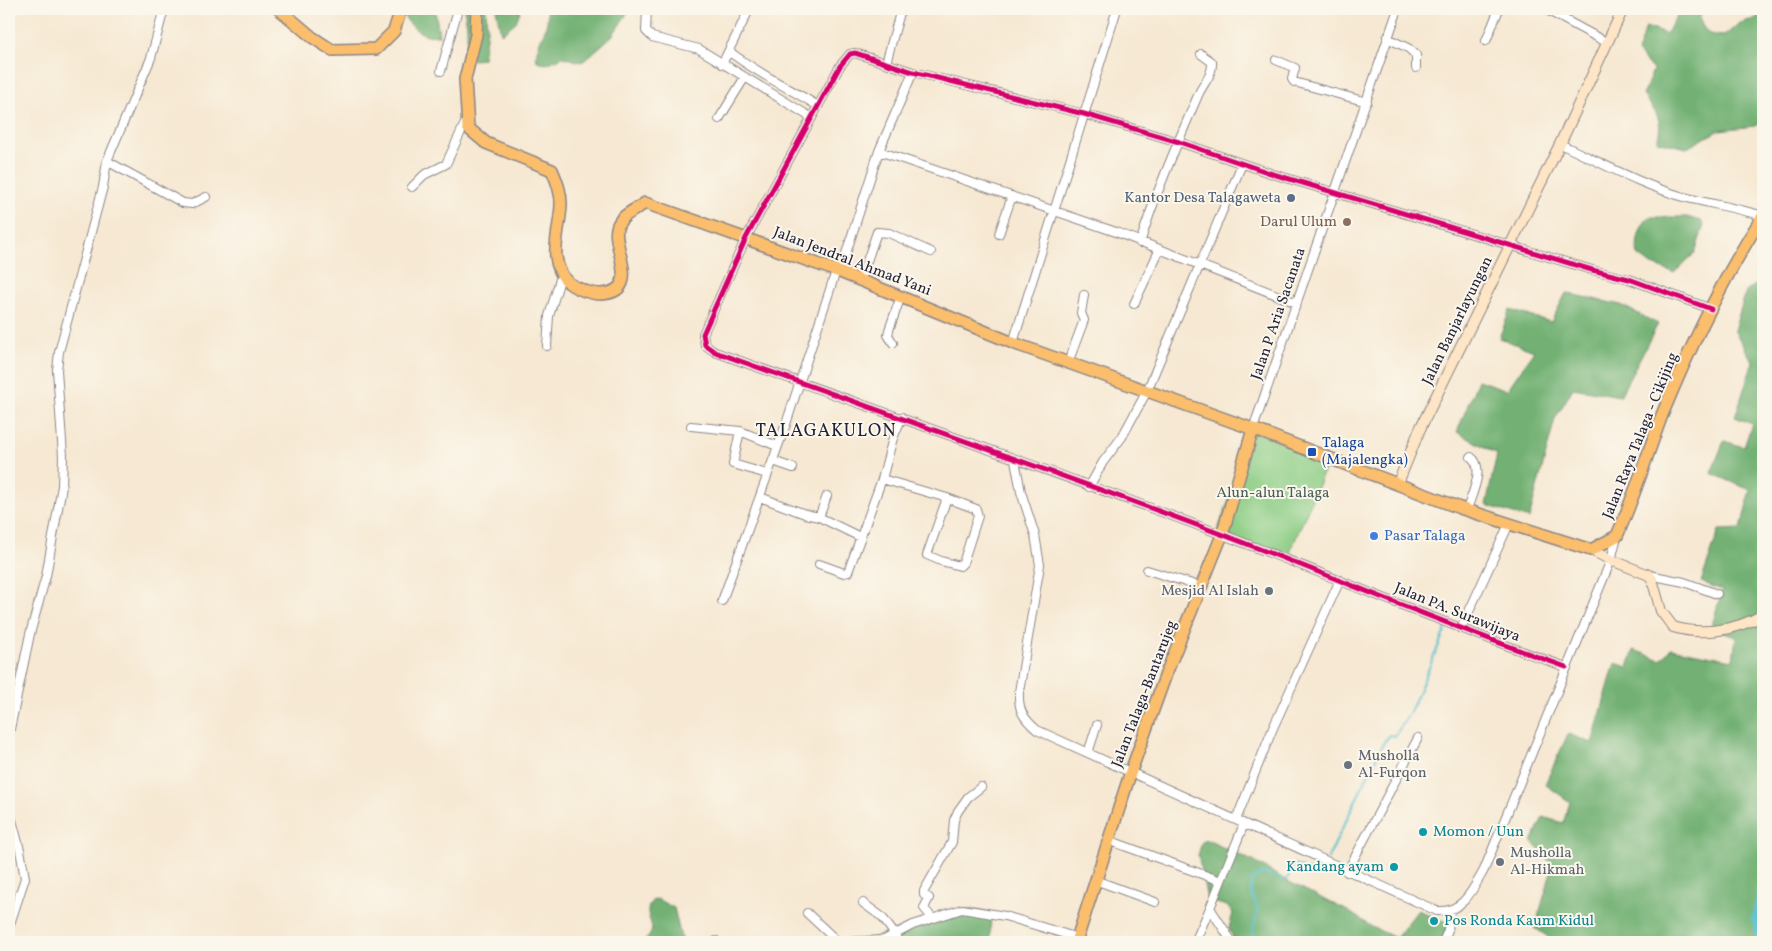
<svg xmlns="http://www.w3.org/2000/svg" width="1772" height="951" font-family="Vollkorn,serif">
	<rect width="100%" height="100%" fill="#fbf7ec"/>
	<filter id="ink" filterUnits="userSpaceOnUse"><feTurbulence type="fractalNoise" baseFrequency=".02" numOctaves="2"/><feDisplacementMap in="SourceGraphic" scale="10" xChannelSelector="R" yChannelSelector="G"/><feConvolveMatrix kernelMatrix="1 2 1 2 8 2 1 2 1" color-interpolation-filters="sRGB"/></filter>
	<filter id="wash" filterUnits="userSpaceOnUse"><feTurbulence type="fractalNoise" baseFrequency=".0096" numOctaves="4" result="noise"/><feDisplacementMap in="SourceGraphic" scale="20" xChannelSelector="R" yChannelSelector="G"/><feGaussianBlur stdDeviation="1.12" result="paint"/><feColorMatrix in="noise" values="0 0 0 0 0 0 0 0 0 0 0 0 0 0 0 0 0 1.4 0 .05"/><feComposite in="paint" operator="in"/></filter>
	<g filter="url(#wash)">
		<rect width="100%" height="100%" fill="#f6e8d2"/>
		<path fill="#8ece86" stroke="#587860" d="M1255,431l72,32 -39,94 -71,-25z"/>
		<path fill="#72b173" stroke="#4a6a57" d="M399,9h36l4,26c-19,4 -31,-12 -40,-26z
			M464,9h22l1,21 -4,29 -10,1 -6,-8v-26z
			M496,9h25l-5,13 -15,12z
			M546,9h84l-18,27 -27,24 -4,2 -18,-5 -17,7 -9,-3c-4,-17 16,-34 9,-52z
			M1676,9h28c-8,10 -2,17 5,25l15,2 16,-13 14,-4 9,-6v109l-8,4 -36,4 -32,18 -30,-7c7,-23 -1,-27 -14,-46l10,-25 -16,-18 9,-25 20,7 12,-20z
			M1650,217h37l14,4 3,4 -9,28 -21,20 -24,-9 -12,-9c-3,-11 2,-32 12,-38z
			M1763,279v663h-213l1,-3 -16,-11 18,-63 -21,-23 11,-25 20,6 7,-21 -25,-18 23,-50 24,9 23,-80 13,4 6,-17 27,10 10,-12 62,12 3,-23 -25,-8 11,-39 -21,-8 18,-52 22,-1 9,-39 -39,-17 13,-32 20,6 8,-23 -17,-7 18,-55 -19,-32 12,-38z
			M1566,293l55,12 37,19 -38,72 -47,-8 -18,31 -26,100 -43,-14 11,-51 -40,-22 21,-52 29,10 27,-39 -35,-13 11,-28 41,12z
			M1207,840l46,21 36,21 59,29 24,16 24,11 22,-28 31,13 -8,19h-206l-6,-14 4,-15 -6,-7 -14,-4 -7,-7 -8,-40 4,-13z
			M657,899l17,9 8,34h-39c21,-16 -4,-24 9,-41z
			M968,909l23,4 -1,29h-128l20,-8z"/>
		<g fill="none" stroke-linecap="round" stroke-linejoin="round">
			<path stroke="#51becb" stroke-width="2" d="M1328,858l56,-116 6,-7 5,1 15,-24 37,-86
				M1254,942l-1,-14 5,-19 -7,-15v-13c15,-16 19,-1 36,-2l7,-15 17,8 10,-3 4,-7"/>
			<path stroke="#51becb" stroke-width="12" d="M1763,895l-6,23 6,24"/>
		</g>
	</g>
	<g filter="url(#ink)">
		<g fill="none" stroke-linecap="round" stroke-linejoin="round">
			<g stroke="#8c8586" stroke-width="10">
				<path id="street" d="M647,9l-1,22 6,6 47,12 113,69
					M1545,9l61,33
					M1387,38l21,10 8,7v13
					M1486,41l13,-32
					M730,52c27,21 59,36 88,54
					M1276,60l19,8 -3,11 2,3 73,20
					M886,63l15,-54
					M722,64l26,-52
					M441,71l17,-62
					M719,119l26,-42
					M1560,144c40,18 81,41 124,53 26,7 53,11 79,19
					M879,151l237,81 181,71
					M107,161l76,42 9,1 14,-7
					M412,187l12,-12 22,-11 20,-43
					M999,234l13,-38
					M1140,243c16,-51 38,-101 59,-150 5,-10 14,-19 13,-31l-11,-8
					M840,272l39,-121 34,-79
					M860,281l17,-49 12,1 42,19
					M1134,304l25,-53
					M893,343l-5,-8 1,-5 12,-34
					M1013,343l104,-334
					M547,346l2,-30 12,-40
					M1068,363l16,-43 -3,-7 3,-18
					M902,417l-9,21 -11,41 65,19 29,11 2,7 -15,47 -3,3 -19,-5 -14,-6 20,-57
					M691,426l49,5 37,15
					M1253,429l145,-420
					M740,431l-7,33 34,10
					M1015,460l6,32 14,43 5,30 -21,127c-1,18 4,26 18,38l400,181c26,2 36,-22 47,-41l127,-310 6,-24
					M773,461l20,7
					M1089,487l14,-25 19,-25 25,-46 95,-227
					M760,497l45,17 14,3 41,20
					M1467,510c4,-15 19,-42 4,-53
					M819,517l8,-21
					M819,564l25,9 4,-1 34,-93
					M1147,570l55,17
					M1649,575l35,7 33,12
					M722,601l64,-177 50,-153
					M1461,629l48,-105
					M1566,667c-115,-40 -227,-88 -340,-131 -170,-64 -341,-123 -511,-184l-10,-7 -2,-11 43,-96 94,-172 10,-12 5,-1 58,19 171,42 95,28 94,32 319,96 37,9 82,30
					M9,734l21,-100 16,-58 16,-90 1,-30 -6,-86 2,-18 44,-165 4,-26 44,-103 13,-49
					M1088,753l9,-28
					M9,809l11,41 5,28 -16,49
					M1236,820l37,-92 67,-148
					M1108,840l113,41
					M1347,872l71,-134
					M1095,880l60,22
					M863,903l19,14 14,19
					M807,913l31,29
					M932,918l-8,-10 5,-10 -5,-3v-4l28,-49 2,-22 4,-9 10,-14 13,-10
					M716,941l1,1
					M844,942l40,-2 29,-15 49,-16 43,7 73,22
					M1195,942l15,-34
					M1232,942l-22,-34 34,-84
					M1443,942l5,-12 2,-20"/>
			</g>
			<g stroke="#8c8586" stroke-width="12">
				<path id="secondary" d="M1398,483l22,-54 140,-285 63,-135
					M1591,550l20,10 38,15 3,4 9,32 12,16c30,9 63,3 90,-12"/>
			</g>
			<g stroke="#8c8586" stroke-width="14">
				<path id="primary" d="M279,9l33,28 20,13 44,-1 18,-18 7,-22
					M477,9l-1,26 -11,44 3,49 18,15 66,27c5,11 9,21 9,33 0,27 -16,58 8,80 8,6 22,11 32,11 42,-2 11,-46 16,-66 3,-13 19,-18 28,-25l195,69 173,71 240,86 207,79 131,42 26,-14c17,-39 30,-81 45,-121 28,-68 61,-137 101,-199
					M1076,942l55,-171 35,-97 56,-139 31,-106"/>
			</g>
			<use href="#street" stroke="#fff" stroke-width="8"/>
			<use href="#secondary" stroke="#fde5c5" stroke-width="10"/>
			<use href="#primary" stroke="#fabe6d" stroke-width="11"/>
			<g stroke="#fbf7ec" stroke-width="8">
				<path id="cycleway" d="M1566,667c-115,-40 -227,-88 -340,-131 -170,-64 -341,-123 -511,-184l-10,-7 -2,-11 43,-96 94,-172 10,-12 5,-1 58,19 171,42 95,28 94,32 319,96 37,9 82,30"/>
			</g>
			<use href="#cycleway" stroke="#d6006c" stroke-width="5"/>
		</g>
	</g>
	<circle fill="#5c6f8a" stroke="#fbf7ec" stroke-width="2" cx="1291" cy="198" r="5"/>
	<circle fill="#8d6e63" stroke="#fbf7ec" stroke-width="2" cx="1347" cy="222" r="5"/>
	<rect fill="#1a4fb4" stroke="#fbf7ec" stroke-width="2" x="1307" y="447" width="10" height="10" rx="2.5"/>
	<circle fill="#3f7fe0" stroke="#fbf7ec" stroke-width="2" cx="1374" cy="536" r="5"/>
	<g fill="#6b7280" stroke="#fbf7ec" stroke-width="2">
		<circle cx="1269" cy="591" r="5"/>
		<circle cx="1348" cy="765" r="5"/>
		<circle cx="1500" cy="862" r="5"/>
	</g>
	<g fill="#0f9aa8" stroke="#fbf7ec" stroke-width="2">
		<circle cx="1423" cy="832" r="5"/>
		<circle cx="1394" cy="867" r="5"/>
		<circle cx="1434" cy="921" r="5"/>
	</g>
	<g text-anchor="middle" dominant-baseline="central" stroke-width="4" stroke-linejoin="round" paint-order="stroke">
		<g font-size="15" fill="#4e5e75" stroke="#fbf7ec" text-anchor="end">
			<text x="1281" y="198">Kantor Desa Talagaweta</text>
		</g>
		<g font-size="15" fill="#785e54" stroke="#fbf7ec" text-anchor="end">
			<text x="1337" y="222">Darul Ulum</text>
		</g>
		<g font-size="15" fill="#22223b" stroke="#fbf7ec">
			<text transform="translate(852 262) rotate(21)">Jalan Jendral Ahmad Yani</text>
			<text transform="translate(1279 314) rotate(-71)">Jalan P Aria Sacanata</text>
			<text transform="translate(1458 321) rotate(-64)">Jalan Banjarlayungan</text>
			<text transform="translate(1641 436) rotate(-68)">Jalan Raya Talaga - Cikijing</text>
			<text transform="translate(1457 613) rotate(22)">Jalan PA. Surawijaya</text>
			<text transform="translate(1145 694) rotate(-69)">Jalan Talaga-Bantarujeg</text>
		</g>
		<g font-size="15" fill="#164399" stroke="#fbf7ec" text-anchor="start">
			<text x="1322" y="443">Talaga<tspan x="1322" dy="17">(Majalengka)</tspan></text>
		</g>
		<g font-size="15" fill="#485e55" stroke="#fbf7ec">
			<text x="1273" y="493">Alun-alun Talaga</text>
		</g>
		<g font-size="15" fill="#366cbe" stroke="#fbf7ec" text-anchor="start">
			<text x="1384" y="536">Pasar Talaga</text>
		</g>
		<g font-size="15" fill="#5b616d" stroke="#fbf7ec" text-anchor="start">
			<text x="1259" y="591" text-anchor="end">Mesjid Al Islah</text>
			<text x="1358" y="756">Musholla<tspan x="1358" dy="17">Al-Furqon</tspan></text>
			<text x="1510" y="853">Musholla<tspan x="1510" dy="17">Al-Hikmah</tspan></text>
		</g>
		<g font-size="15" fill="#0d838f" stroke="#fbf7ec" text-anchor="start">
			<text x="1433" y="832">Momon / Uun</text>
			<text x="1384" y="867" text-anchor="end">Kandang ayam</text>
			<text x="1444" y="921">Pos Ronda Kaum Kidul</text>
		</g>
		<g font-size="18" letter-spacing="1" fill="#22223b" stroke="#fbf7ec">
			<text x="826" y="431">TALAGAKULON</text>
		</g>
	</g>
	<rect width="1772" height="951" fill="none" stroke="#fbf7ec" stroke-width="30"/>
</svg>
